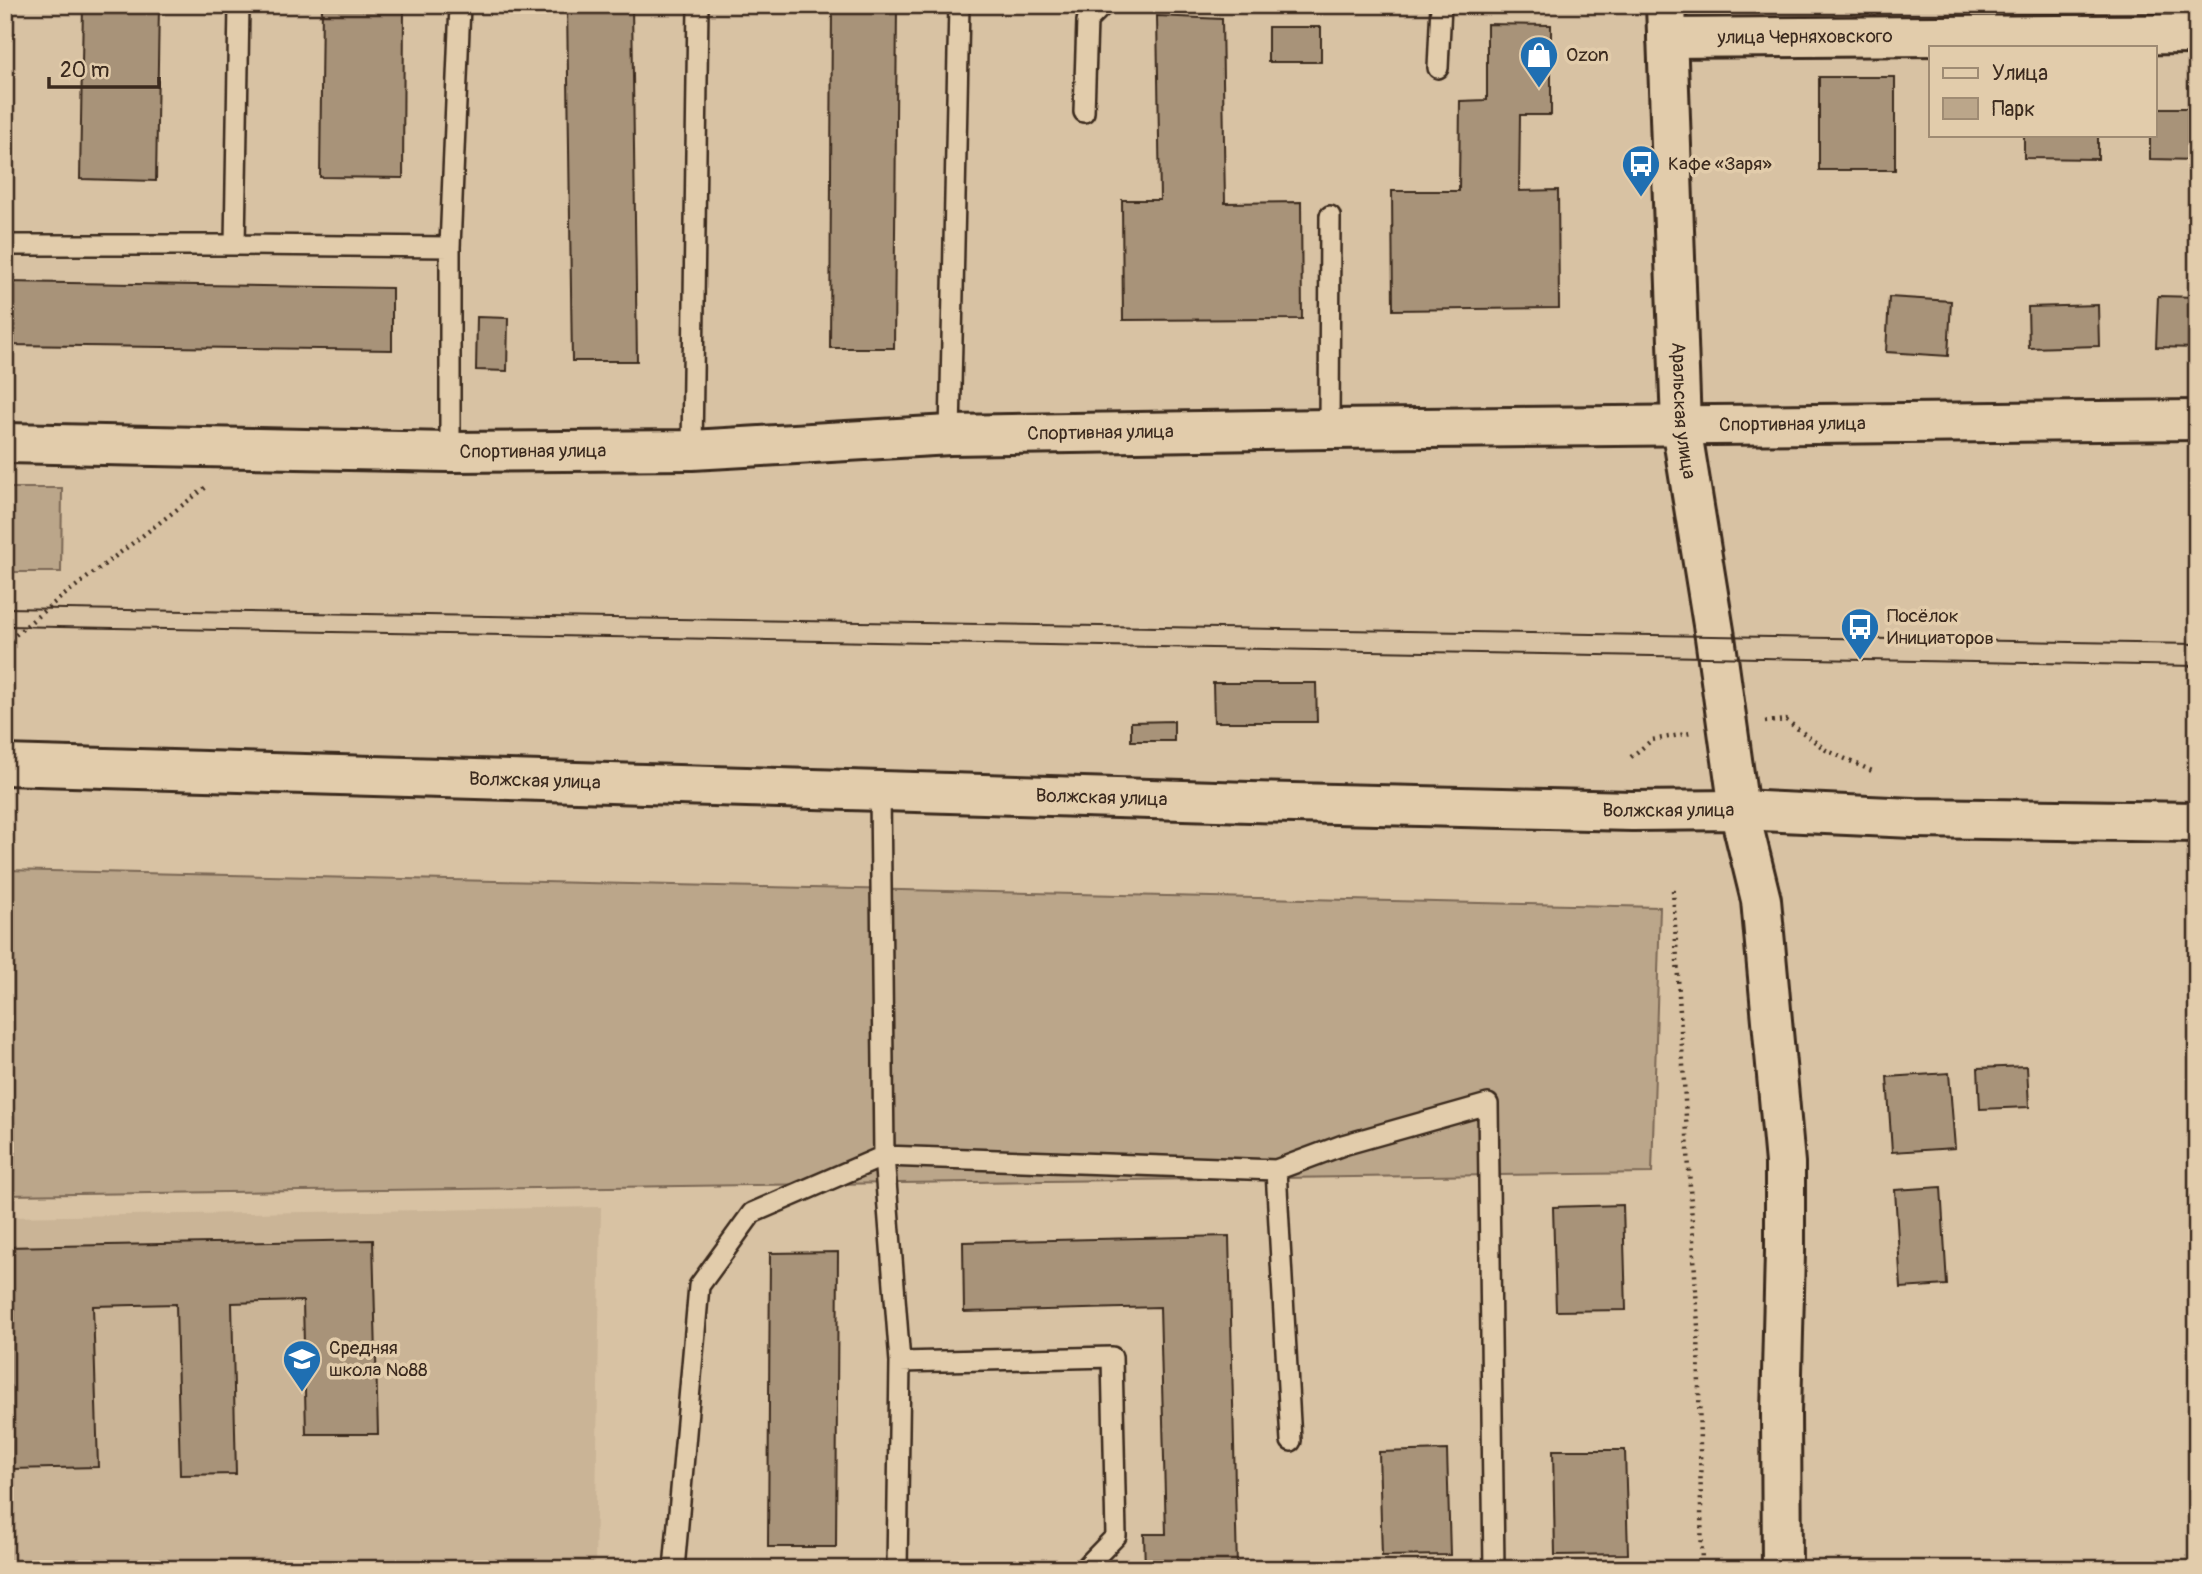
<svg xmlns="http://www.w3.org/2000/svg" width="2202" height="1574" font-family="Pangolin,sans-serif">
	<rect width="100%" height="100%" fill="#d8c2a3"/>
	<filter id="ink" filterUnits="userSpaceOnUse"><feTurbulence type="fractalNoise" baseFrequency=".0143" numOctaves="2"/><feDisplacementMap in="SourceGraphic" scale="14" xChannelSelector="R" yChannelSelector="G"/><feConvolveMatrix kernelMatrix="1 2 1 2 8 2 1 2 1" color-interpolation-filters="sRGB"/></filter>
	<g filter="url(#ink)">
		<path fill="#cab496" d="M601,1207l-6,362h-590v-352z"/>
		<path fill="#bba68a" stroke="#7b6854" stroke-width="2" d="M5,488h57l-1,84h-56z
			M5,870l1655,37 -8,266 -1647,22z"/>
		<path fill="#a89379" stroke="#3b2a1e" stroke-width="2" d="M83,5h76l-3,176 -76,-2z
			M322,5h82l-1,173 -83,-1z
			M567,5h65l5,356h-65z
			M832,5h65l-3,343h-64z
			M1157,16l65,3 3,184 76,-1 1,117 -179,1 -1,-120h38z
			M1487,24l64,1v90h-31l-1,76 39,-1 1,118 -166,2 -1,-119h67l1,-90 27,-1z
			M1268,27h53v35h-53z
			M1819,77h76v93h-76z
			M2155,108h42v52l-47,-1v-24h5z
			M2024,135h74v24l-74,-1z
			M5,282l387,6v62l-387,-5z
			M2158,296l39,1v51l-41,-1z
			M1889,297l62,4 -3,55 -62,-4z
			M2098,305l1,41 -70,2 -1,-41z
			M477,317l31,1 -1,53 -31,-1z
			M1213,683h103l1,39h-103z
			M1174,721v20h-43v-19z
			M2027,1066l2,41 -49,2 -2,-41z
			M1949,1073l6,75 -63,4 -5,-75z
			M1941,1187l6,98 -46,3 -6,-98z
			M1623,1205l3,105 -70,1 -3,-104z
			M1229,1236l8,333h-92l-1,-35h22l-6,-227 -196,5 -1,-70z
			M373,1240l5,194h-72l-3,-133 -71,2 4,171 -56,1 -4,-171 -83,2 5,161 -87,2 -6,-222z
			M838,1252l-2,295h-68l2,-294z
			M1447,1450l3,105 -68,1 -3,-104z
			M1553,1450h72l3,104 -73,1z"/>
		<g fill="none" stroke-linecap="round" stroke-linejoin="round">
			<g stroke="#3b2a1e" stroke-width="24">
				<path id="service" d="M239,5l-4,240 215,2v205
					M1438,68l3,-63
					M1084,112l3,-91 16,-16
					M5,245h230
					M450,247l10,-242
					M1329,429l1,-213
					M950,435l9,-430
					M692,450l6,-445
					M880,792l4,364 392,14 67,-25 145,-41 6,465
					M1276,1170l15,271
					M900,1362l212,-5 4,179 -32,33
					M674,1569l25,-283 53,-73 132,-57 16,206 -3,207"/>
			</g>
			<g stroke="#3b2a1e" stroke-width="44">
				<g id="minor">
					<path id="s1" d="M1667,38l530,-4"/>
					<path id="s2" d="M5,443l445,9 242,-2 258,-15 379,-6 868,-9"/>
					<path d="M1739,810l22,90 24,263v89l-4,161 1,156"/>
				</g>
			</g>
			<g stroke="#3b2a1e" stroke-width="44">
				<g id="tertiary">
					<path id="s3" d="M1666,5l15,421 34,211 24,173"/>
				</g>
			</g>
			<g stroke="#3b2a1e" stroke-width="44">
				<g id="primary">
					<path id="s4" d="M5,765l1245,37 382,9 107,-1 174,8 284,4"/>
				</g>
			</g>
			<path stroke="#3b2a1e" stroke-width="4.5" stroke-dasharray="2 5" stroke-linecap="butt" d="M5,644l41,-35 163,-124
				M1765,722l21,-2 40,30 46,21
				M1631,757l21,-17 39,-7
				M1673,890l25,437 4,242"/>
			<use href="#service" stroke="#e2ccab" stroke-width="19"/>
			<use href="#minor" stroke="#e2ccab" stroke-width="38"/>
			<use href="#tertiary" stroke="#e2ccab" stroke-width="38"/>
			<use href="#primary" stroke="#e2ccab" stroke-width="38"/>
			<path stroke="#3b2a1e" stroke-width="2" d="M5,608l2192,36
				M5,626l2192,40"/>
		</g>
	</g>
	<defs>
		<g id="shop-pin" transform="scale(2.0125)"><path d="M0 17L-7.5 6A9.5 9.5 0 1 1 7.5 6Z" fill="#1f6fb2" stroke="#e2ccab"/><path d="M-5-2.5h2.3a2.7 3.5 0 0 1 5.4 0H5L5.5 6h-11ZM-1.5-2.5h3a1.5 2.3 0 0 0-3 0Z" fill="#fff"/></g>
		<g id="bus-pin" transform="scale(2.0125)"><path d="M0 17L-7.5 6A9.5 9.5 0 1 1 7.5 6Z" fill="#1f6fb2" stroke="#e2ccab"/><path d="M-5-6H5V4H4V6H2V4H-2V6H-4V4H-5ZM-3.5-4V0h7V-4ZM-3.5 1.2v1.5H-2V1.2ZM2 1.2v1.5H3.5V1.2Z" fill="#fff"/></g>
		<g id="school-pin" transform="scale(2.0125)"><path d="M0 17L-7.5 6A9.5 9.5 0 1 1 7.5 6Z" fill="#1f6fb2" stroke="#e2ccab"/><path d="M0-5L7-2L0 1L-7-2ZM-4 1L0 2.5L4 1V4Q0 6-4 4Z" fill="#fff"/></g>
	</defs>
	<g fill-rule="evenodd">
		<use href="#shop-pin" x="1539" y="55"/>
		<use href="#bus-pin" x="1641" y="164"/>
		<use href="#bus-pin" x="1860" y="627"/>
		<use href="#school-pin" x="302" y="1359"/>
	</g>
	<g text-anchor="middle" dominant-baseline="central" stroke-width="7" stroke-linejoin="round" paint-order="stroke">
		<g font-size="19" fill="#3b2a1e" stroke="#e2ccab">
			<text stroke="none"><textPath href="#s1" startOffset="138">улица Черняховского</textPath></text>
			<text stroke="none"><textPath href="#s3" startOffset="406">Аральская улица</textPath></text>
			<text stroke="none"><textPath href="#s2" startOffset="1788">Спортивная улица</textPath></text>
			<text stroke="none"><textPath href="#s2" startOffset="1096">Спортивная улица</textPath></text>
			<text stroke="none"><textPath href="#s2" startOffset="528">Спортивная улица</textPath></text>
			<text stroke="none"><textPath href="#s4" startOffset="530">Волжская улица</textPath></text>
			<text stroke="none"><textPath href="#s4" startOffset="1097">Волжская улица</textPath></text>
			<text stroke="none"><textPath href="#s4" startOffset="1664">Волжская улица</textPath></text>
		</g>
		<g font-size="19" fill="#3b2a1e" stroke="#e2ccab" text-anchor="start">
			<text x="1566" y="55">Ozon</text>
			<text x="1668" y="164">Кафе «Заря»</text>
			<text x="1887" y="616">Посёлок<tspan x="1887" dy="22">Инициаторов</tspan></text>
			<text x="329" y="1348">Средняя<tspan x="329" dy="22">школа №88</tspan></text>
		</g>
	</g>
	<rect width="2202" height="1574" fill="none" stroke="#e2ccab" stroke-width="28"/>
	<rect x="14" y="14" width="2174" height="1546" fill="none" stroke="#3b2a1e" stroke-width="2.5" filter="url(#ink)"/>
	<rect x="1929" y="46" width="228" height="91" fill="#e2ccab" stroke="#9f8b73" stroke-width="2"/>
	<rect x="1943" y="68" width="35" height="10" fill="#e2ccab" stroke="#9f8b73" stroke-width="2"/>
	<text x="1992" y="80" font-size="21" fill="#3b2a1e">Улица</text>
	<rect x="1943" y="98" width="35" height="21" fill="#bba68a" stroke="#9f8b73" stroke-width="2"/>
	<text x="1992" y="116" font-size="21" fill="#3b2a1e">Парк</text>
	<path d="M49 77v10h110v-10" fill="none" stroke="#3b2a1e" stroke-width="3.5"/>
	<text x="60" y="77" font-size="21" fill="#3b2a1e" stroke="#e2ccab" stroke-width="5" paint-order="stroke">20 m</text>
</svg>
